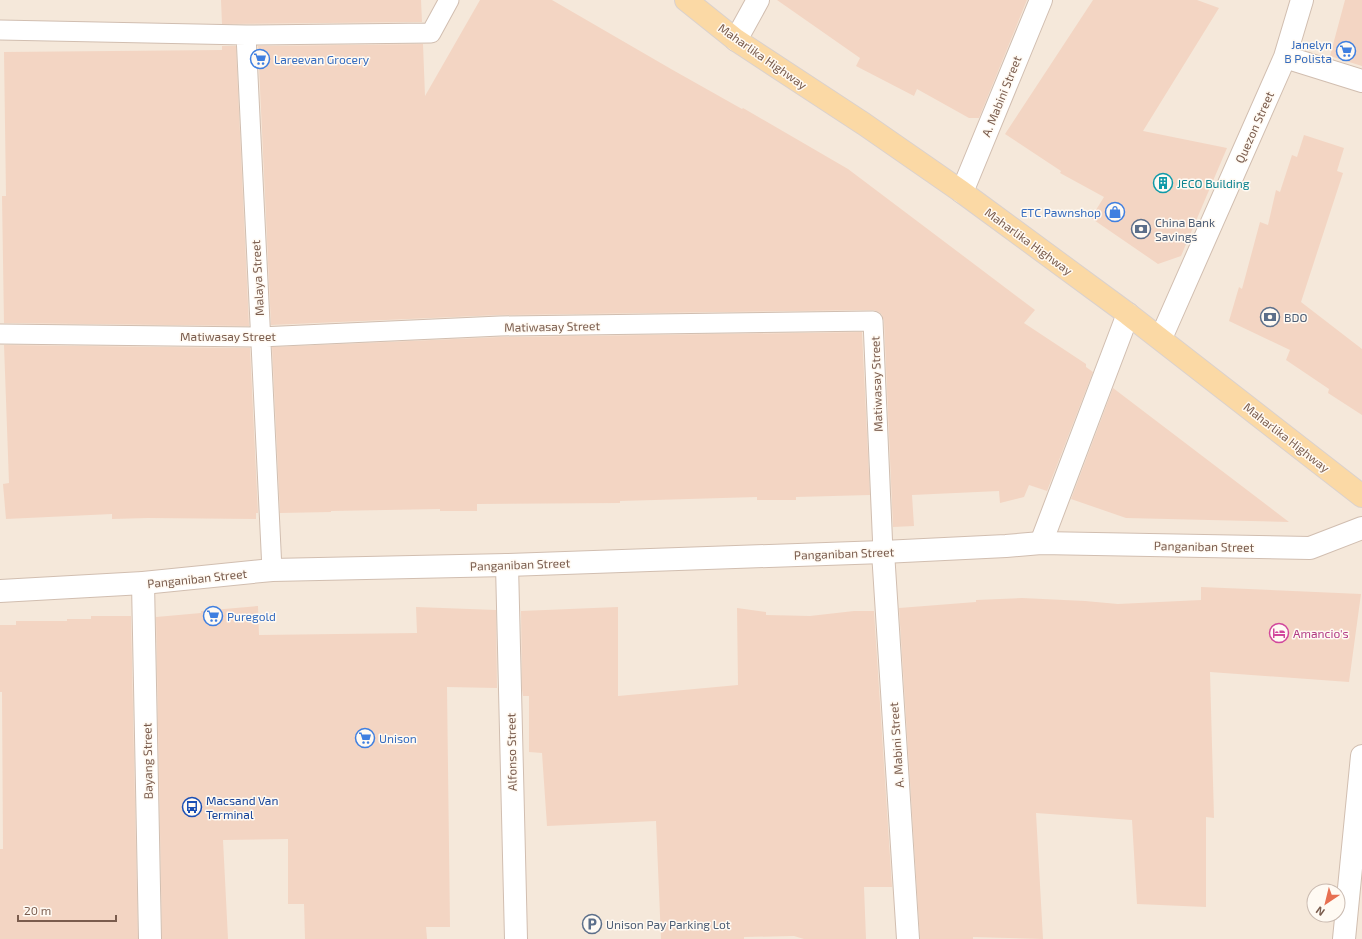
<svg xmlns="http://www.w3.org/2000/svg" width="1362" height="939" font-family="'Exo 2',sans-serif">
	<rect width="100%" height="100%" fill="#fdf6ec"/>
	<path fill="#f5e8da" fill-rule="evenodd" d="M0,0h1362v939h-1362zM1314,891h24v24h-24z"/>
	<path fill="#f3d5c3" d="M221,0h200l1,22 -200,2z
		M480,0h72l119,69 71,40 1,-1 105,61 187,141 -11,13 62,41v3l7,5 -46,119 -18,-6 -5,12 -24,6 -1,-12 -87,4 2,31 -21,1 -9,-206 -2,-6 -3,-3 -6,-2 -373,5 -229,10 -13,-279 165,-2 2,52z
		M777,0h250l-48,118h-10l-52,-29 -3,7 -58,-30 4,-8z
		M1093,0h104l22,8 -76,123 84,17 -46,108 -23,8 -67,-46 13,-21 -44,-24 1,-2 -56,-37z
		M1345,0h17v66l-32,-10z
		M222,46h14l13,280 -245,-3 -2,-127h4l-2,-144 218,-2z
		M1304,135l40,13 -7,23 6,2 -42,129 61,47v66l-34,-22 1,-4 -43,-29 4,-10 -61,-29 10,-34 3,2 18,-67 8,3 8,-35 4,2 12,-37 5,2z
		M862,332l8,163 -74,2v3h-39v-3l-137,4v2l-143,1v7h-37v-2l-109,2v1l-51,1 -8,-166 228,-10z
		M4,345l246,3 8,165h-2v6l-108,-1 -36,1v-5l-106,5 -3,-35 6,-1z
		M1113,388l176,134 -163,-4 -55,-19z
		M1201,587l160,7 -12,88 -139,-10 4,146 -8,-1v90l-69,-3 -5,-84 -96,-7 7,126 -70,-2v2h-53l-21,-331 77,-6v-2l46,-2 63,3 33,3 83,-4z
		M258,606l1,29 158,-2 -1,-26 80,3 1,78 -50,-1 3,240h-24l1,12h-122l-1,-35h-16v-65l-65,1 5,99h-66l-6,-322 45,-4v-2z
		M618,607v89l120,-11 -1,-77 29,4v3l44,1 44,-5h20l18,276h-28l2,52h-62l-10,-3 -50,1v2h-83l-5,-118 -109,5 -5,-73 -13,-1v-56h-6l-1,-7 -1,-78z
		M91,616h40l7,323h-138v-90h3l-1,-157h-2v-67h16v-4h51v-2h24z"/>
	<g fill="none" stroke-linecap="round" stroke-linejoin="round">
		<g stroke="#d1beb0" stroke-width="21">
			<path id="pedestrian" d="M0,30l246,5 185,-2 18,-33
				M246,35l26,535
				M0,334l260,3 240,-11 373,-5 10,231"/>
		</g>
		<g stroke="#d1beb0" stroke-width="24">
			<path id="minor" d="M1285,57l77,24
				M962,192l79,-192
				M1161,338l124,-281 17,-57
				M1041,543l87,-229
				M883,552l25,387
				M507,565l9,374
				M143,583l7,356
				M1344,939l18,-183"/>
		</g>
		<g stroke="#d1beb0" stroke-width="24">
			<path id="tertiary" d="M736,40l22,-40
				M0,591l143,-8 129,-13 235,-5 376,-13 123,-6 35,-3 269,5 52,-20"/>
		</g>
		<g stroke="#dad1cd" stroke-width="24">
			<path id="primary" d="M686,0l50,40 128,84 98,68 166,122 234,182"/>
		</g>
		<use href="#pedestrian" stroke="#fff" stroke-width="19"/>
		<use href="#minor" stroke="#fff" stroke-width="22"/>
		<use href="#tertiary" stroke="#fff" stroke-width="22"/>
		<use href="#primary" stroke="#fbd9a5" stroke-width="22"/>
	</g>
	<defs>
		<g id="supermarket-ring" transform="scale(1)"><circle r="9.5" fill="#fffaf3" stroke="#3f7fe0" stroke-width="1.5"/><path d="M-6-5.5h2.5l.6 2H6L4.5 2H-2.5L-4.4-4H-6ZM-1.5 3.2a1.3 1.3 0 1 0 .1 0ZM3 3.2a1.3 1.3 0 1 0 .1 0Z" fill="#3f7fe0"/></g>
		<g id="building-ring" transform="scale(1)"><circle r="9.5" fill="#fffaf3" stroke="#0f9aa8" stroke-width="1.5"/><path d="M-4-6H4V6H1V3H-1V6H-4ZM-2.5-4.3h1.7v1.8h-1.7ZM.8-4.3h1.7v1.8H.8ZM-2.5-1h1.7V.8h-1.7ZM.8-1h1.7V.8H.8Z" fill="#0f9aa8"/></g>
		<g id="shop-ring" transform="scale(1)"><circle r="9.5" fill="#fffaf3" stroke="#3f7fe0" stroke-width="1.5"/><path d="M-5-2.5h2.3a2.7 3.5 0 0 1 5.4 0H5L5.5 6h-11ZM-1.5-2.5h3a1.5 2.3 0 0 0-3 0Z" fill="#3f7fe0"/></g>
		<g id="bank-ring" transform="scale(1)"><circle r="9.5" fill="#fffaf3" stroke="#5c6f8a" stroke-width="1.5"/><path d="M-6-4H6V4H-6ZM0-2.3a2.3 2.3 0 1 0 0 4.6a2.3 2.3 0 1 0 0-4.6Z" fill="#5c6f8a"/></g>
		<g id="hotel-ring" transform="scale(1)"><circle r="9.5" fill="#fffaf3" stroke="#d1479c" stroke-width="1.5"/><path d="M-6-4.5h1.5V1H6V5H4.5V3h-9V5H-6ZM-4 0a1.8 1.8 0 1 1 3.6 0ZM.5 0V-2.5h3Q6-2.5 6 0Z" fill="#d1479c"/></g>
		<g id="bus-ring" transform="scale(1)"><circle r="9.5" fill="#fffaf3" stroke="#1a4fb4" stroke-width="1.5"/><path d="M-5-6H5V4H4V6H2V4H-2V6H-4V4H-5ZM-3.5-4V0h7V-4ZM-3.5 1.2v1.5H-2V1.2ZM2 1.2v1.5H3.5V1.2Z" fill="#1a4fb4"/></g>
		<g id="parking-ring" transform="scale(1)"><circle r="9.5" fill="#fffaf3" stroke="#5c6f8a" stroke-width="1.5"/><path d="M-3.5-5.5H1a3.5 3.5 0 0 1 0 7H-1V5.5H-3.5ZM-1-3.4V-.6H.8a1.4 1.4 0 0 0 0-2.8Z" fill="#5c6f8a"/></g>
	</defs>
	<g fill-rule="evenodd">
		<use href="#supermarket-ring" x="1346" y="51"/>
		<use href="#supermarket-ring" x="260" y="59"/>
		<use href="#building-ring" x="1163" y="183"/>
		<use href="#shop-ring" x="1115" y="212"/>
		<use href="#bank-ring" x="1141" y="229"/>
		<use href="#bank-ring" x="1270" y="317"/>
		<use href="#supermarket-ring" x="213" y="616"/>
		<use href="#hotel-ring" x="1279" y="633"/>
		<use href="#supermarket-ring" x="365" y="738"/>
		<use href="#bus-ring" x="192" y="807"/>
		<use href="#parking-ring" x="592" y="924"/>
	</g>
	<g text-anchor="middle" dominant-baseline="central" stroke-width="3" stroke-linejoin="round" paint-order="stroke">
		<g font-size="12" fill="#366cbe" stroke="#fffaf3" text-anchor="start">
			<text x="1332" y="44" text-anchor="end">Janelyn<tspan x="1332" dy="14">B Polista</tspan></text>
			<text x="274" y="59">Lareevan Grocery</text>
			<text x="1101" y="212" text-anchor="end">ETC Pawnshop</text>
			<text x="227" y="616">Puregold</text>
			<text x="379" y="738">Unison</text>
		</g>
		<g font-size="12" fill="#7a5c4d" stroke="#fffaf3">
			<text transform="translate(763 56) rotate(35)">Maharlika Highway</text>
			<text transform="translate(1001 96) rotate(-68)">A. Mabini Street</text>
			<text transform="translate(1254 127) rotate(-66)">Quezon Street</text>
			<text transform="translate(1029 241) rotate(36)">Maharlika Highway</text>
			<text transform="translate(257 278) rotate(-93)">Malaya Street</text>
			<text transform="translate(552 326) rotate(-1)">Matiwasay Street</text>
			<text x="228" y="336">Matiwasay Street</text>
			<text transform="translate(876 384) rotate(-92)">Matiwasay Street</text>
			<text transform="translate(1287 437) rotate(38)">Maharlika Highway</text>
			<text transform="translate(1204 546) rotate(1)">Panganiban Street</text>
			<text transform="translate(844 553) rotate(-2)">Panganiban Street</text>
			<text transform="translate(520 564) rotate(-2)">Panganiban Street</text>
			<text transform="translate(197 578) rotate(-6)">Panganiban Street</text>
			<text transform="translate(896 745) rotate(-94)">A. Mabini Street</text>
			<text transform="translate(511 752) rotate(-91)">Alfonso Street</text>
			<text transform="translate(147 761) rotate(-91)">Bayang Street</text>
		</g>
		<g font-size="12" fill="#0d838f" stroke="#fffaf3" text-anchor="start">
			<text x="1177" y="183">JECO Building</text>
		</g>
		<g font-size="12" fill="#4e5e75" stroke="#fffaf3" text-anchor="start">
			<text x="1155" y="222">China Bank<tspan x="1155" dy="14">Savings</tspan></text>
			<text x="1284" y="317">BDO</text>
			<text x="606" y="924">Unison Pay Parking Lot</text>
		</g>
		<g font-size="12" fill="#b23c85" stroke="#fffaf3" text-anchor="start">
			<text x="1293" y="633">Amancio's</text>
		</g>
		<g font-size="12" fill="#164399" stroke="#fffaf3" text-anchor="start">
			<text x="206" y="800">Macsand Van<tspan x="206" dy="14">Terminal</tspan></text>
		</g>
	</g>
	<g transform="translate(1326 903) rotate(215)"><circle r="19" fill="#fffaf3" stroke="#cabbb1"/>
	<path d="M0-3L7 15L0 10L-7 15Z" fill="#e76f51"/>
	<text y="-6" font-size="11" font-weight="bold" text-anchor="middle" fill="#7a5c4d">N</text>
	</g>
	<path d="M18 915v6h98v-6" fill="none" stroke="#7a5c4d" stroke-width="2"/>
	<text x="24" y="915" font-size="12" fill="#7a5c4d" stroke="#fffaf3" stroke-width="3" paint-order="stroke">20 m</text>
</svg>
